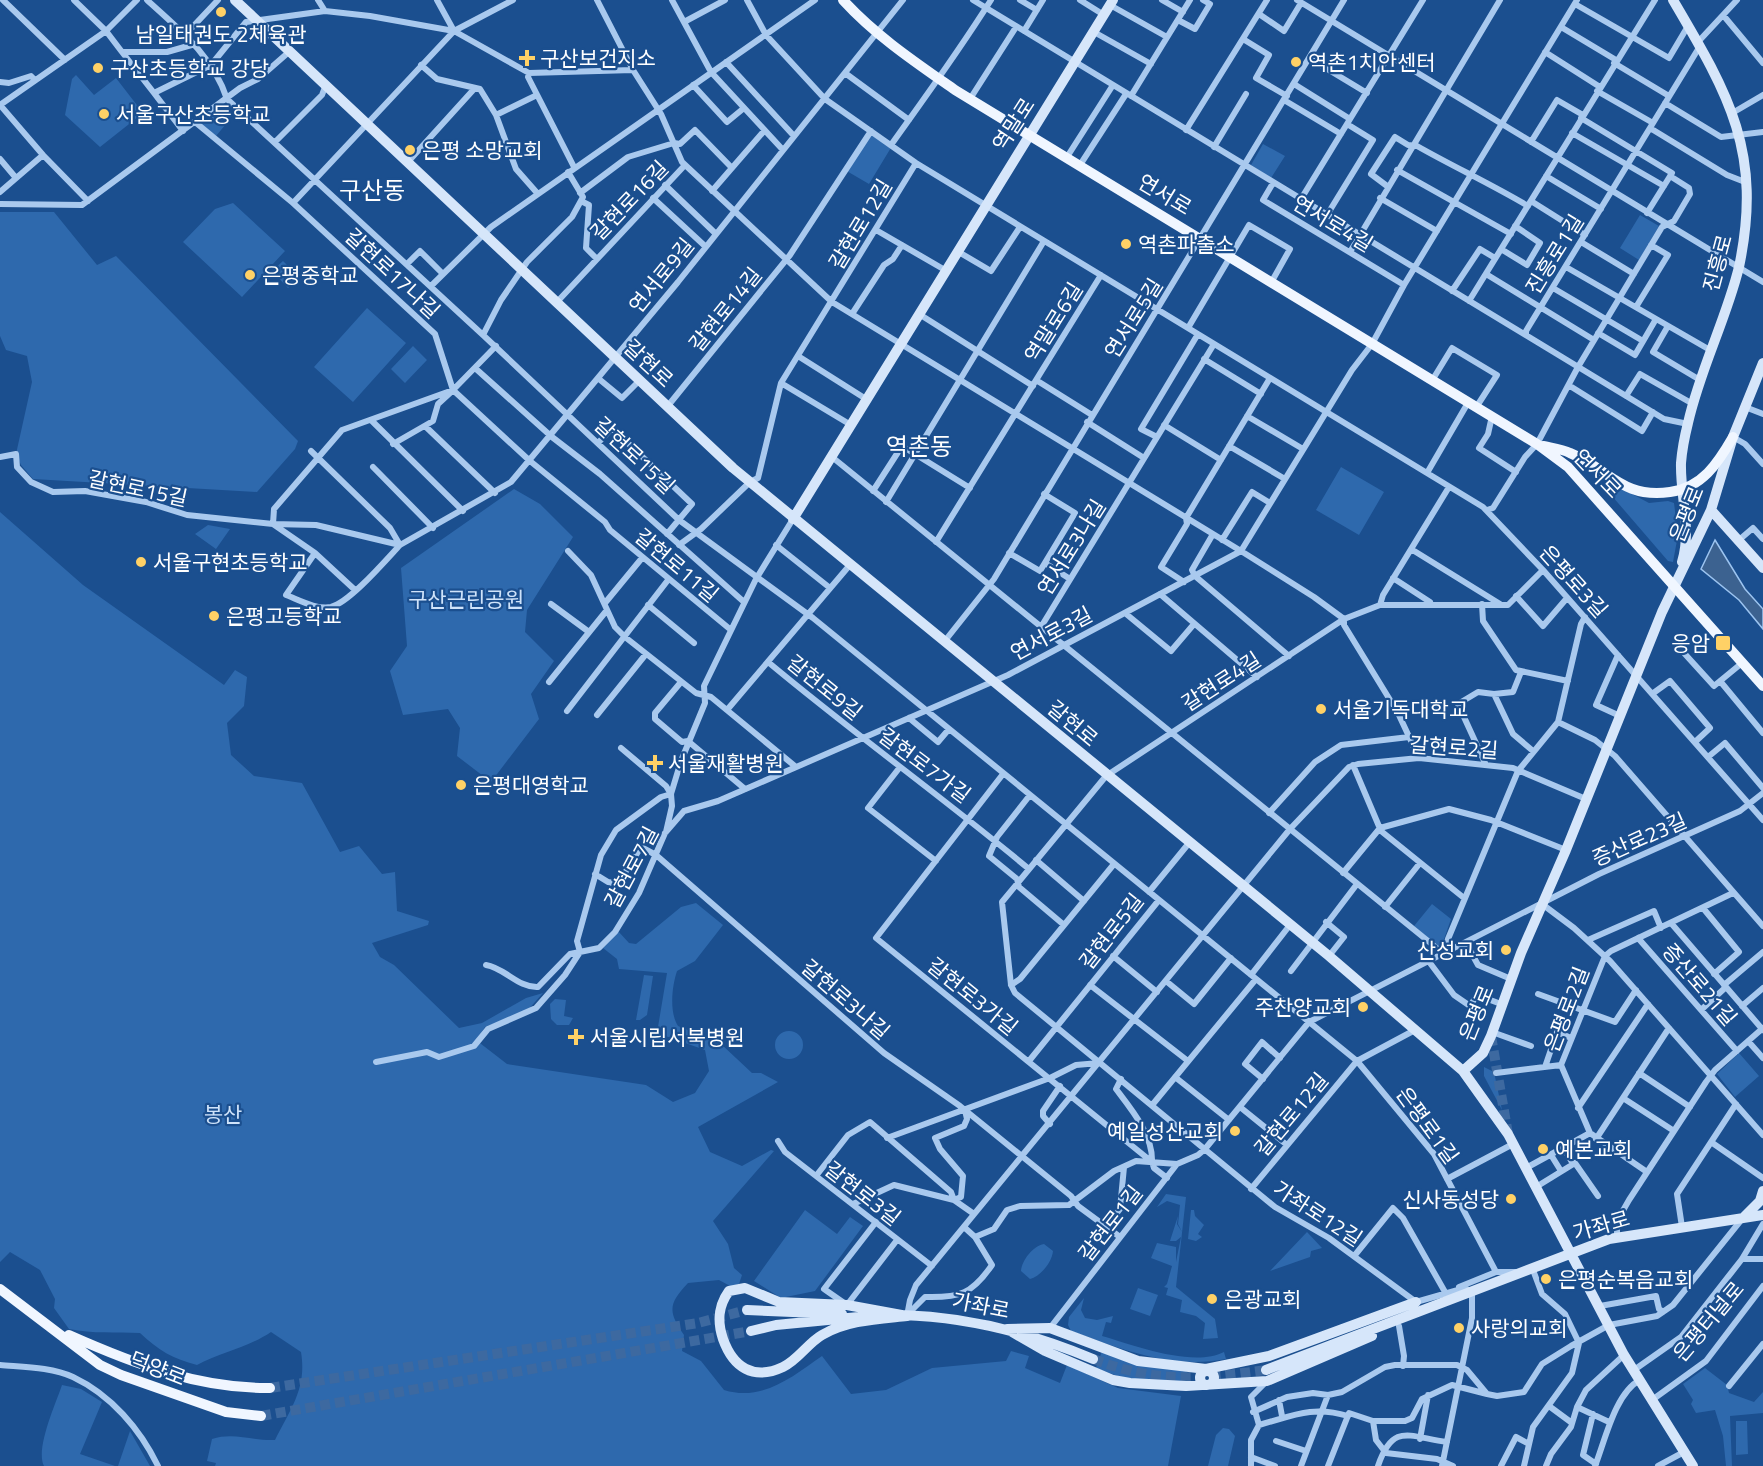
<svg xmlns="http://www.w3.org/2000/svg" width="1763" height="1466" font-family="'Titillium Web','Noto Sans KR',sans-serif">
	<rect width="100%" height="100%" fill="#1b4f8f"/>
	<path fill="#2e69ad" d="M76,75l18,20 22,-17 27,35 -43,34 -35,-32 7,-36z
		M213,112l13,12 -10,12 -18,-14z
		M872,131l20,15 -23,38 -24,-14z
		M1263,144l22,12 -14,22 -20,-13z
		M233,203l52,48 -43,46 -59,-55 32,-33z
		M0,212h54l43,53 19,-9 182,185 -3,8 -38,43 -224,-13 -12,-14 -5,-11 16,-72 -5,-26 -21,-6 -6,-14z
		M1640,215l19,11 -20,34 -19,-12z
		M283,261l16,16 -11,11 -16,-17z
		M367,308l39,35 -53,59 -39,-35z
		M413,346l14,14 -22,23 -14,-14z
		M1341,467l43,25 -25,43 -43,-25z
		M1617,486l32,17 19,-2 6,2 4,32 -5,27 -5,-1 -56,-65 1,-9z
		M514,489l26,15 33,33 -46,73 -2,22 29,29 -23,33 8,25 -48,63 -34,-26 3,-28 -12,-19 -45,6 -13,-44 17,-25 -6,-78z
		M0,512l83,73 141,100 11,-15 12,7 -3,29 -17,17 4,32 23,21 48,7 38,69 19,-6 23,28 13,-2 2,39 32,10 -1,4 -56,18 8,14 14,8 65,63 23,-5 44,-25 17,-5 -16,18 -42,16 -9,13 31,24 139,21 27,17 22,-9 14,-22 -4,-21 -48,-17 10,-60 -48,-4 -2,-10 -14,-11 15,-17 11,12 7,1 45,-37 15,-4 27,22 -28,36 -18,10c-5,15 -8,41 1,55l43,18 31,29h9l17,9 -80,45 12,25 32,14 29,-16 3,1 -61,70 15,23 6,24 8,7 -3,9 -7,3 -13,-7 -31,3c-20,21 -20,29 -4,52l-2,16 19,10 23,29c38,12 68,-13 98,-34l29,38 35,-4 46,-22 74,-7 5,-10 18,5 -4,12 35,15 7,-18 51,23 63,8 -13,70h-953l1,-3 -9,-2 5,-22c22,-7 40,2 63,1 16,-32 32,-52 26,-88l-30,-20c-22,15 -49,20 -74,33 -24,-6 -39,-15 -57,-32 -24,-1 -47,1 -71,-4l-15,-21 1,-9 -15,-29 -30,-18 -10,10z
		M208,525l22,4 -14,20 -21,-15z
		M1432,904l19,15 -9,26 -4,1 -24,-20z
		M644,975l9,1 -6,39 -7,5h-4z
		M555,999l11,1 -2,16 9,2 -4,7h-12l-6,-6 -1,-15z
		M775 1045a14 14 0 1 1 28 0a14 14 0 1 1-28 0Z
		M1739,1053l20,23 -24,21 -18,-23z
		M1484,1067l10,5 8,38 -18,-34z
		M1166,1194l20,3 -10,90 39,32 3,19 -15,1 2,-16 -9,-7 -16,-4 2,-12 -16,-5 2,-7 -4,-1 3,-3 5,-18 -21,-8 6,-15 19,4v15l5,-25 -5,4h-6l8,-25 -1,8 5,8 -4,-8 2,-19 -13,-4 -10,6z
		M805,1210l32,24 13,-17 13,9 -48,65 -34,7 -27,-17z
		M1191,1210h3l1,6 9,9 -6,9 4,3 -6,4 -8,-2z
		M1307,1232l15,16 -11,3 -1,6 -40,14z
		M1044,1244l9,7c-1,11 -12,25 -23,28l-9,-8c1,-11 12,-25 23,-27z
		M1138,1288l20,7 -8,21 -20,-7z
		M1084,1298l-3,12 4,8 12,2 16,-4 -2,7 -5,-1 -4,14c31,9 91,32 122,16l2,7c-55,11 -104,-10 -155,-28l-3,-6 1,-8z
		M1102,1351l84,19 3,7 -3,6 -55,-2 -35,-13z
		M1705,1368l22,17 2,8 25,9 9,-10v21l-33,3 2,50h-6l-3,-30 -8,-26 -19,3 -5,-9 2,-4 -10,-16z
		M62,1385l19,4 21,13 -22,52 35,12h-71c-9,-17 12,-63 18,-81z
		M1736,1421h11l1,33 -12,1z
		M1223,1428l6,1 6,7 -7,30h-20l8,-31z
		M130,1431l20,35h-32z"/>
	<path fill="#3c6290" stroke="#9cc4f0" stroke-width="1.5" d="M1715,540l30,49 18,20v20l-24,-29 -38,-31z"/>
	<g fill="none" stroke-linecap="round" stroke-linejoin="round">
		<path stroke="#3d69a0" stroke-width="10" stroke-dasharray="10 5" stroke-linecap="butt" d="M1491,1036l17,98
			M1093,1359c66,25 106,20 173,11
			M270,1388l428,-65 49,-13
			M261,1416l490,-85"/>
		<path stroke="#a9c9ee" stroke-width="6" d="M3,0l62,60
			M137,0l-31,31 16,21h45l28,-8
			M147,0c32,29 66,56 80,99l256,236 196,185 134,98 544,443 77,93 62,118
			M318,0l7,11
			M437,0l17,31
			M597,0l36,70 28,44 21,48 150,140 409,249 73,46 30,22
			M672,0l39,72 72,78
			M747,0l19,35 59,64 91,64 567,344 60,63 220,250
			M973,0l691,419 24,5
			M1020,0l17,10
			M1080,0l24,15
			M1162,0l21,12
			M1297,0l466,282
			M1575,4l94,54 19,-32
			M1110,5l57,32
			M1259,14l25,17 17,-28
			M1723,15l40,48
			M1178,20l17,9 15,-25 -7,-4
			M684,22l41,-22
			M1561,27l55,33
			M1024,31l19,-31
			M1094,32l57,32
			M185,35l33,-35
			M1243,39l26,16 -13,23 31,18
			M1698,42l39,-42
			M122,52l32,41 57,-28 35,-43 79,-11 45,5 84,15 75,42 104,-3
			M1545,52l55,35
			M1309,58l58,35
			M726,62l68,74
			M1614,63l55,33
			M421,65l16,14 43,10 16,26 20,54 22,25
			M529,73l-1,4 46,90
			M845,73l64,47
			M0,82l9,1 22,-7 4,4
			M1294,84l56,35
			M693,85l34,37 17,-14
			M1597,91l56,32
			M154,93l29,38
			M1131,96l59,-96
			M970,99l46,-72
			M1284,100l57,34
			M1665,103l56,34 42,-5
			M0,105l106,-74 -32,-31
			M0,105l43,50 -43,37
			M1734,112l29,-17
			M496,115l41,-20
			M1581,118l91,55 -25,40
			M195,122l98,81 142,131 18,56 43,-44
			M1650,128l77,47 18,7
			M1186,130l81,-130
			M1572,133l92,53
			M275,142l47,-47 3,-8
			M1531,142l26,-42 26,15
			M891,145c35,-49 68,-94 100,-145
			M1214,147l32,-53
			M43,155l45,46
			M1067,157l46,-72
			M0,159l16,19
			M407,163l68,-75
			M1080,165l46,-71
			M1397,170l114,64
			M1546,176l55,33
			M1273,183l-10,17 141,85
			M665,185l51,49
			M1387,186l-16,-12 24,-37 13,8 9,1c37,21 74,38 111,60
			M712,191l52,-60
			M580,193l48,-36 46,-14 6,1 15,-14 37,38
			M653,198l53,49
			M1380,198l57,33
			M1301,199l122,-199
			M581,201l8,4 -3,43 10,10
			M1531,201l54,34
			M293,203l161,-172 59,-31
			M0,204l82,1 158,-117 18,-9 32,-28
			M1327,215l46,-75 -26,-16
			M876,230l69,40
			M1581,242l53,32
			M1501,249l26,16 13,-22 -25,-17
			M957,251l34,20 29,-44
			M1350,252l150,-252
			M407,264l13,-13 23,23
			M1566,267l144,83
			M1486,274l108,66
			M431,286l60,-59 324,-227
			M1553,288l90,53
			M1452,291l28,-42 15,9
			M1469,301l186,-301
			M557,302l128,-137
			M1636,307l32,-52 -17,-10
			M852,314l32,-49 9,-6 9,-14
			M919,314l114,72
			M1668,326l-15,26 47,28
			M1188,328l61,-103 41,24 -18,32
			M1598,333l37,22 21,-36
			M483,335l18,-35 26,-38 45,-45 11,-20 -15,-25
			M1526,335v-4l174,-285
			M798,356l68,43
			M1204,359l57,35
			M475,368l77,69 48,37 144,128
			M599,379l23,19 17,-17
			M1433,379l19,-31 45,27 -20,31
			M1036,380l56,35
			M781,383l70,42
			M1570,386l72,45 11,-19
			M453,390l77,71 75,61 5,8 121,100
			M1626,396l14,-22 53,30
			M667,407l123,-152 81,-124
			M1745,407l18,7
			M1247,416l56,33
			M1492,416l-4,18 -9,14 37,24
			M372,421l91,90
			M1087,422l57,36
			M1164,425l57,35
			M425,426l70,67
			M1157,437l-16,-8 57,-95
			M1733,437l12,7 18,20
			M598,443l14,-15 80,76 -25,30
			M393,444l40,-23 5,-17 12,-11
			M1229,446l56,33
			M311,451l79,77 10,17c-15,16 -50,57 -69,62 -14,3 -32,-7 -45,-12l29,-42
			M0,457l16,-3 1,13 14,15 22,10 32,-1 61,11 41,13 86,9 43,1 84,20 111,-63 167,-200 225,-282
			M832,457l612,497
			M373,467l60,61
			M1427,473l42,-72
			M873,491l29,-45 68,42
			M886,502l158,-261
			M1487,510l6,-2 32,-51 12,-13 41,-77 84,-140 12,-6 16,-27 -1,-6 -19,-12
			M1213,534l-21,36 3,6 94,80
			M1222,540l30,-48 18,11
			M1739,540l14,-12 10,11
			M936,542l165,-267
			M679,545l22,-16 49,-47 8,-4 23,-95 135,-220
			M776,545l54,43
			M1411,549l89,55
			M568,551l23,24 24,52 10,10 71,56 15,4 85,70
			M1009,553l31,18 35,-58 -31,-19
			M1045,563l25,16
			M1393,578l37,24
			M1184,582l-23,-15 26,-43 -1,-6 84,-140
			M355,590l-40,-37 -42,-29 1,-15 68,-79 111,-40
			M1160,594l97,83
			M1516,596l27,30 24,-28
			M605,603l37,-45
			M551,604l38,28
			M1482,604l1,17 33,49 52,11
			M648,605l46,38
			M1380,605l3,-10 66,-108
			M1125,613l46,38 23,-27
			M1344,619v6l54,88 21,45
			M1041,627l173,-283
			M944,642l50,-63 350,-579
			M1684,653l30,33 28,-23
			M1618,655l-22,50 24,11
			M768,662c85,71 176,136 261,207
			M1720,681l43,52
			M549,682l58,-72
			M681,682l-26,31v6l27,23 6,-1
			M1494,694l19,40 20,17
			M1652,694l18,-13 40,47 -15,14
			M727,710l122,-144
			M567,711l101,-131
			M597,715l49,-61
			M909,718l29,24 11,-13
			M1558,722l37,18 20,16 148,170
			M688,741l57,48
			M621,748l45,38 5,8
			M1708,757l17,-14 38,45
			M1353,765l28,66 83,67
			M1486,765l-28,-61 20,-12 16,2 19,-2 8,-20
			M900,767l-32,41 68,53
			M1003,774l-127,164 276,224c1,-27 -20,-52 -36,-73l5,-10
			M1030,795l-33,42 -8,19 28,23 2,8 45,38
			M1269,813l46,-51 26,-17 68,-8
			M666,832l6,-26 -1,-12 10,-33 24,-58 -1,-17 52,-107 37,-60
			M1036,860l48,41
			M1343,873l37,-45 69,-19 42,11 75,30
			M595,874l13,8 10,2 23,-37 15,8 228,198 76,53 111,90 7,10 42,31
			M1149,892l40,-49
			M1542,904l32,24 36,33 153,174
			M1385,907l35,-44
			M1703,908l36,44 -25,22
			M1326,922l18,15 -15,19
			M1671,923l92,107
			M1638,938l99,113
			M1588,940l66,-29 7,17
			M1466,943l12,22 33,14
			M580,952l-3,-11 24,-86 15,-25 45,-33 10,-3
			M1444,954l4,-15 70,-168 40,-49 23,-98 4,-7
			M1113,956l44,36
			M1430,963l24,32 16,11 7,-11 24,9
			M486,965c19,3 32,23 52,22l32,-33 29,-6 16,-16 24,-39 26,-60 19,-22 34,-10 290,-126 233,-124 111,-181 20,-26 32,-59 173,-285
			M1291,971l66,-87
			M1251,975l39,-50
			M1166,981l28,23 37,-46
			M1011,985l9,-6 94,-115
			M1090,985l98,76
			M1724,985l39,-33
			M1538,994l77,28 21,-32
			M1742,1006l21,-18
			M1701,1010l25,-23
			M1492,1032l39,14
			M1748,1041l15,17
			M1029,1061l130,-161
			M376,1062l51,-10 12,5 35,-11 14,-17 48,-21 29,-33 15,-23
			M1545,1067l12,-35 14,6
			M1496,1073l65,-8
			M1639,1073l51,34
			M1175,1077l54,43
			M1263,1079l-18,-15 17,-22 18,16
			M1623,1098l51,33
			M1153,1104l103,-125
			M1240,1107l47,38
			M1578,1108l70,-104
			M1050,1124l-7,-8v-5l17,-25
			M887,1138l163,-60 26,-13 23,-2
			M1596,1139l73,-111
			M778,1141l7,11 147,114
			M1711,1142l52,36
			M1564,1148l9,16
			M1551,1155l10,16
			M1152,1162l2,6 13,10
			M1526,1168l64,-35
			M1647,1172l-57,-39 -29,-68 44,-109 6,-5 122,-58
			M816,1176l32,-41 22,-13 81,70 3,8 7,-3 2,-21 -23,-27 -5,-11 29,-12 3,-7 -2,-9
			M1447,1179l66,-35
			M1536,1187l39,-24 23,33
			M1251,1189l106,-128 58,-31
			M853,1204l41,-19 60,15 20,14
			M876,1222l-52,67 23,16 50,-65
			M964,1227l11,10 19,-8 13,-19 13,-4 49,-1 45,-34 22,-10 41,3
			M1106,1227l14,-18 4,-42
			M1682,1227l-5,-33 59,-90
			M1617,1237v-16l12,-21 77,-118 9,-12 48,-42
			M1355,1255l38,-47 10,10 42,74
			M1742,1259h21
			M1459,1287l37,-15h21
			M1416,1302l-87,-64 -54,-31 -260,-214 -4,-8 -9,-83 104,-126 238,-157 36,-14h128l35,-35
			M1416,1302l49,-14 7,4v26l-30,148
			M1600,1306l56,-10 3,13 4,3
			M907,1315l18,-18c35,1 47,-3 67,-32l-17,-28
			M907,1316l3,-16 6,-15 374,-456 59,-62 9,-3 61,-6 94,10 73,31
			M1399,1326l5,30 -1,10
			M1050,1328l127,-164 21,-9 7,-6 104,-127 290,-148 141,-63 23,-18
			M0,1365c23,2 52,2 73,12 38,18 67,52 85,89
			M1634,1370l47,-33 61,-78 21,-35
			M1729,1386l34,-42
			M1279,1400l3,16
			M1652,1400l54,-39 57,-75
			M1549,1406l23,17
			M1577,1407l32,15
			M1253,1412l34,-15 26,-4 15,2 14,-3 43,-25 10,-2h62l10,5 20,24 10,2 27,-4 18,-28 29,-18 38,-21 48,-9 16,-11 69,-86
			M1593,1414l-10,41 13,9
			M1373,1421l3,19 10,13 51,6 16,7
			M1259,1425l-8,-28 15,-15
			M1420,1439l8,-44
			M1276,1441l30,10
			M1251,1457l24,9
			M1251,1466v-26l8,-15c33,-9 53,-20 89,-9
			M1301,1466l27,-71
			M1328,1466l21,-53 24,8h32l7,-3 10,-19 30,-14 35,9
			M1378,1466c15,-44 31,-29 69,-24
			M1501,1466l15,-29 13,7
			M1524,1466l9,-39 39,-54 7,-30 -14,-29 -23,-20 -9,-24
			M1546,1466l5,-12 20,-27 6,-20 9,-17 38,-35
			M1595,1466c10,-25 20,-73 45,-86
			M1658,1466l26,-14"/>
		<path stroke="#d6e6fa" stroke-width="10" d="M235,0l498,468 596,488 134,115 45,63 116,221 69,111
			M1673,0c56,95 90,152 66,267 -13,53 -39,102 -51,156 -3,12 -6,27 -7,40 -1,33 11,67 1,99
			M1711,510l52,58
			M793,519l320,-519
			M1463,1071l20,-18 8,-17 30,-83 45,-103 96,-238 49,-102 22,-73 30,-74
			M1743,1218l17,-17 3,-10
			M745,1288l34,14 68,3 60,11c-28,3 -60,4 -85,19 -14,8 -24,25 -39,32 -30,14 -50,0 -60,-28 -6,-18 -5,-33 6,-48z
			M747,1310l95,4
			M902,1315c68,2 129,18 191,44
			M1007,1329l38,22 68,29 17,3 56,3 81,-5 105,-45
			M1007,1329l43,-1 88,33 68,8 63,-13 147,-54
			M751,1331l25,-6 93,-9
			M1266,1370l343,-131 154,-24
			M1200 1378a7 7 0 1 1 14 0a7 7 0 1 1-14 0Z"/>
		<path stroke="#f0f6ff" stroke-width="10" d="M843,0c33,36 72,62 112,90l582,354 31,23 195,219
			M1543,446c9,2 19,3 27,7 39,16 52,46 100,39 32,-4 48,-29 63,-55
			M0,1289l100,76 21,10 105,37 35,4
			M69,1335c63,28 130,54 201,53"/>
	</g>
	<g fill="#ffd166" stroke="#1b4f8f" stroke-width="2">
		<circle cx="221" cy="12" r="6"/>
		<path d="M524 49h6v6h6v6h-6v6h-6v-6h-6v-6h6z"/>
		<circle cx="1296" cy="62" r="6"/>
		<circle cx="98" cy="68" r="6"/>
		<circle cx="104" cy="114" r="6"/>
		<circle cx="410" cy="150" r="6"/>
		<circle cx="1126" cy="244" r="6"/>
		<circle cx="250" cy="275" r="6"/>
		<circle cx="141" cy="562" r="6"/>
		<circle cx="214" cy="616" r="6"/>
		<rect x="1715" y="635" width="16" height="16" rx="3"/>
		<circle cx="1321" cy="709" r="6"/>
		<path d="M652 754h6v6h6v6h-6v6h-6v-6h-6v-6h6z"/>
		<circle cx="461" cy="785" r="6"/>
		<circle cx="1506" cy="950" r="6"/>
		<circle cx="1363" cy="1007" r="6"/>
		<path d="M573 1028h6v6h6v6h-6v6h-6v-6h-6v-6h6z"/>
		<circle cx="1235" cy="1131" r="6"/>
		<circle cx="1543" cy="1149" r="6"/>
		<circle cx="1511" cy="1199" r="6"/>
		<circle cx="1546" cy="1279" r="6"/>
		<circle cx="1212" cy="1299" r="6"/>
		<circle cx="1459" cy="1328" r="6"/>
	</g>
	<g text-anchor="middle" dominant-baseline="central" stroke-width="4.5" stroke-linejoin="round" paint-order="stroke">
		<g font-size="21" fill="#fff" stroke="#1b4f8f" text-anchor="start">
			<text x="221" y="34" text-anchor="middle">남일태권도 2체육관</text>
			<text x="540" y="58">구산보건지소</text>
			<text x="1308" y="62">역촌1치안센터</text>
			<text x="110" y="68">구산초등학교 강당</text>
			<text x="116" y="114">서울구산초등학교</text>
			<text x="422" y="150">은평 소망교회</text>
			<text x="1138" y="244">역촌파출소</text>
			<text x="262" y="275">은평중학교</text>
			<text x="153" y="562">서울구현초등학교</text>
			<text x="226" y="616">은평고등학교</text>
			<text x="1710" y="643" text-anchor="end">응암</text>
			<text x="1333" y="709">서울기독대학교</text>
			<text x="668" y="763">서울재활병원</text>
			<text x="473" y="785">은평대영학교</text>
			<text x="1494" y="950" text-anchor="end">산성교회</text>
			<text x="1351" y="1007" text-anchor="end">주찬양교회</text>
			<text x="590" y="1037">서울시립서북병원</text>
			<text x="1223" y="1131" text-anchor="end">예일성산교회</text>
			<text x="1555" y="1149">예본교회</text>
			<text x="1499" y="1199" text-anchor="end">신사동성당</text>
			<text x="1558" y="1279">은평순복음교회</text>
			<text x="1224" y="1299">은광교회</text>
			<text x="1471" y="1328">사랑의교회</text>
		</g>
		<g font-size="21" fill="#fff" stroke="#1b4f8f">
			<text transform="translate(1013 124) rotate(-57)">역말로</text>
			<text transform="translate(1165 194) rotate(31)">연서로</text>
			<text transform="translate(629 200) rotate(-46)">갈현로16길</text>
			<text transform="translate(1333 223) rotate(31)">연서로4길</text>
			<text transform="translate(860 224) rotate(-59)">갈현로12길</text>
			<text transform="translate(1554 254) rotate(-58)">진흥로1길</text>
			<text transform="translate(1717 263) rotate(-75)">진흥로</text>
			<text transform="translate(393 273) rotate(43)">갈현로17나길</text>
			<text transform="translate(661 275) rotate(-51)">연서로9길</text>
			<text transform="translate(725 309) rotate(-51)">갈현로14길</text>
			<text transform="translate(1133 318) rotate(-58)">연서로5길</text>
			<text transform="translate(1053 322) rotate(-58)">역말로6길</text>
			<text transform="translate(649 363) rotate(43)">갈현로</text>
			<text transform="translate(635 455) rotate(43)">갈현로15길</text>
			<text transform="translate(1598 473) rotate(46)">연서로</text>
			<text transform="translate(138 488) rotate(12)">갈현로15길</text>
			<text transform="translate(1686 514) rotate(-68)">은평로</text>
			<text transform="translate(1071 547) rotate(-58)">연서로3나길</text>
			<text transform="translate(677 565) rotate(40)">갈현로11길</text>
			<text transform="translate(1574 581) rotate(48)">은평로3길</text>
			<text transform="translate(1051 633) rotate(-28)">연서로3길</text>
			<text transform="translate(1221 681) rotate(-33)">갈현로4길</text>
			<text transform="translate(825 687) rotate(39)">갈현로9길</text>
			<text transform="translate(1073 723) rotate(40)">갈현로</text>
			<text transform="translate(1454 747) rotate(4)">갈현로2길</text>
			<text transform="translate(925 765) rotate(37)">갈현로7가길</text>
			<text transform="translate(1639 839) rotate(-24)">증산로23길</text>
			<text transform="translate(631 867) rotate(-62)">갈현로7길</text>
			<text transform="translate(1111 931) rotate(-52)">갈현로5길</text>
			<text transform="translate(1700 984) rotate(49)">증산로21길</text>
			<text transform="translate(973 996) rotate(39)">갈현로3가길</text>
			<text transform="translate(846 999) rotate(41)">갈현로3나길</text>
			<text transform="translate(1566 1009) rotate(-69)">은평로2길</text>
			<text transform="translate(1476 1013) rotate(-68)">은평로</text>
			<text transform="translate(1291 1114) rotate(-50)">갈현로12길</text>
			<text transform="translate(1428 1125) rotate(54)">은평로1길</text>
			<text transform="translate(863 1193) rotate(38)">갈현로3길</text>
			<text transform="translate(1318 1213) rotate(33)">가좌로12길</text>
			<text transform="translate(1110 1223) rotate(-52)">갈현로1길</text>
			<text transform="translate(1601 1225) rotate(-16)">가좌로</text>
			<text transform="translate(981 1305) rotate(11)">가좌로</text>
			<text transform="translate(1708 1321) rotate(-50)">은평터널로</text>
			<text transform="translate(158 1368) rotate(21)">덕양로</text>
		</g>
		<g font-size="21" fill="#cfe3fa" stroke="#1b4f8f">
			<text x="466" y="599">구산근린공원</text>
			<text x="223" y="1114">봉산</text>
		</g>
		<g font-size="24" fill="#fff" stroke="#1b4f8f">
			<text x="372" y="190">구산동</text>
			<text x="919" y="446">역촌동</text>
		</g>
	</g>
</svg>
